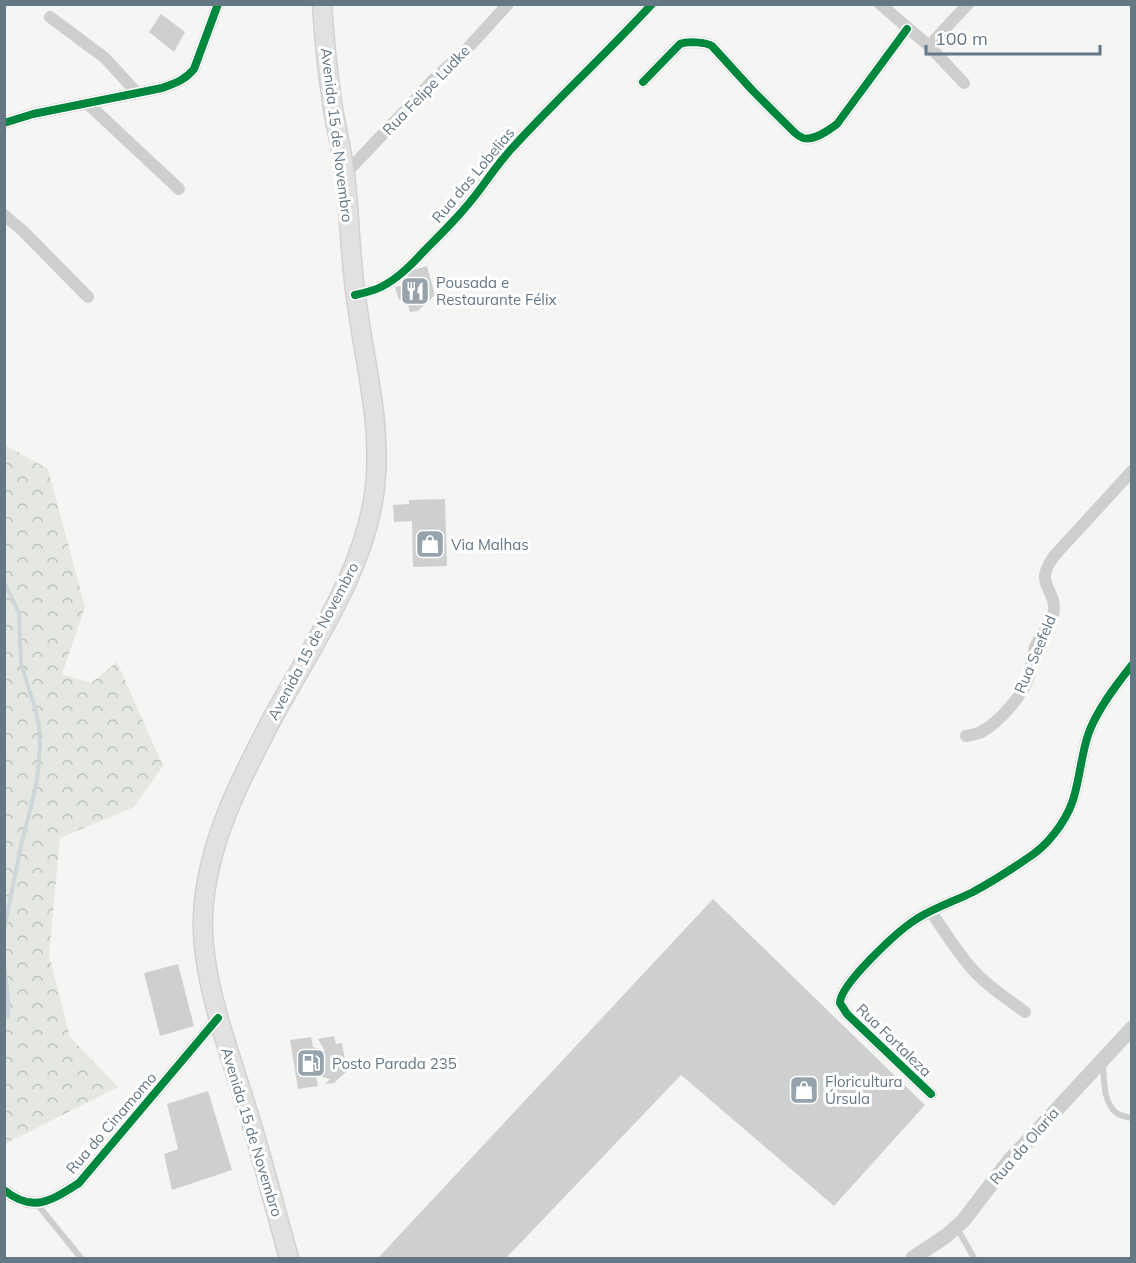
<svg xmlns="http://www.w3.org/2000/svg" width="1136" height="1263" font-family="Mulish,sans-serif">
	<defs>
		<pattern id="forest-crowns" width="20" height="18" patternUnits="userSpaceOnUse" patternTransform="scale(1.5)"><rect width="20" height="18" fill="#e5e8e2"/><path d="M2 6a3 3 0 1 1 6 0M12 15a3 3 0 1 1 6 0" fill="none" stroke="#bdc1bd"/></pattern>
	</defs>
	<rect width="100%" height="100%" fill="#f5f5f4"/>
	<path fill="url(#forest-crowns)" d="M5,445l43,24 37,138 -23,67 29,9 26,-21 46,104 -29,41 -74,31 -11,117 21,82 48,50 -113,57z"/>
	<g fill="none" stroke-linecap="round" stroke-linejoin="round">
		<path stroke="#cdd6d8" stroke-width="4" d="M4,582l15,31 2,51 14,44 4,18 1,19 -3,35 -6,27 -9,34 -18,88
			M4,964l4,35v18"/>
	</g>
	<path fill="#ced0d0" d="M161,14l24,18 -11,20 -25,-20z
		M427,266l8,29 -17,16 -8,1 -4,-14 -7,2 -4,-13 15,-4 -3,-11z
		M445,499l2,67 -34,1 -1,-46 -18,1 -1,-17 16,-1v-4z
		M713,899l212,206 -91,101 -153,-131 -175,183h-128z
		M178,964l16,62 -34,10 -16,-63z
		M334,1036l2,8 6,-1 5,28 -13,12 -9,1 5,-5 -14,-4 2,11 -20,3 -8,-49 21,-3 2,10 12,4 -7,-12z
		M208,1091l24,79 -60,20 -8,-36 14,-5 -11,-45z"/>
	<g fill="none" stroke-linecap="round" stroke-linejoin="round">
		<g stroke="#d0d1d2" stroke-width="21">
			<path id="primary" d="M289,1258c-13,-46 -25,-93 -39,-139 -15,-50 -34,-99 -43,-151 -3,-18 -5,-34 -4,-52 3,-71 37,-136 69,-197 39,-72 94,-149 103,-232 7,-62 -10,-122 -18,-183 -7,-43 -7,-87 -12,-130 -3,-22 -8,-43 -12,-65 -5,-35 -9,-70 -11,-105"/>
		</g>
		<path stroke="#cdcfcf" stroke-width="6" d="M1103,1064c1,15 0,41 15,50 4,2 9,3 14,4
			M37,1204l44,54
			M957,1228l17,30"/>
		<path stroke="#cdcfcf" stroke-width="12" d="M880,4l49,42 35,37
			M50,17l55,41 32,35
			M929,46l39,-42
			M643,82l37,-38c7,-3 26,-2 32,2l41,45 41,41c3,3 6,5 9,6 11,3 26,-8 34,-14l70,-95
			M87,103l92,86
			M4,123l29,-9 129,-26c14,-5 23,-8 32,-19l24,-65
			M345,174l57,-60 31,-34 33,-30 42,-46
			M4,215l19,16 65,66
			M355,295c9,-2 18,-4 26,-8 18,-9 32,-24 45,-38 20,-20 39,-39 55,-61 11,-15 21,-30 34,-43 44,-48 92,-92 137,-141
			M966,736c6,-1 12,-2 17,-5 17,-10 38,-34 45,-52 3,-10 4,-22 7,-32 5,-11 15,-21 18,-32 5,-17 -10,-28 -8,-40 1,-6 6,-15 10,-20l77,-84
			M931,912c14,20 26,40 42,58 15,17 35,29 52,42
			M931,1094l-84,-80 -7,-11c0,-19 58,-72 75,-83 16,-11 40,-19 58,-28 22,-12 42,-25 62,-39 18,-14 35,-38 40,-60 5,-19 7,-40 13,-58 8,-24 28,-50 44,-70
			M4,1190c30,24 48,10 75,-7l139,-165"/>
		<path stroke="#cdcfcf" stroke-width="15" d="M913,1258l33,-22 17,-15 46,-60 123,-133"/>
		<use href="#primary" stroke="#e1e1e2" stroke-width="18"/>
		<g stroke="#fff" stroke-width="11">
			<path id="cycleway" d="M643,82l37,-38c7,-3 26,-2 32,2l41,45 41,41c3,3 6,5 9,6 11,3 26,-8 34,-14l70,-95
				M4,123l29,-9 129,-26c14,-5 23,-8 32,-19l24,-65
				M355,295c9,-2 18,-4 26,-8 18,-9 32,-24 45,-38 20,-20 39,-39 55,-61 11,-15 21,-30 34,-43 44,-48 92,-92 137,-141
				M931,1094l-84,-80 -7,-11c0,-19 58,-72 75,-83 16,-11 40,-19 58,-28 22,-12 42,-25 62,-39 18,-14 35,-38 40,-60 5,-19 7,-40 13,-58 8,-24 28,-50 44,-70
				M4,1190c30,24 48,10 75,-7l139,-165"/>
		</g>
		<use href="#cycleway" stroke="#00873e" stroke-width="8"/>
	</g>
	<defs>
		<g id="restaurant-square" transform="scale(1.5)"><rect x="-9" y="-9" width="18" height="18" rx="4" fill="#97a3ac" stroke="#fff"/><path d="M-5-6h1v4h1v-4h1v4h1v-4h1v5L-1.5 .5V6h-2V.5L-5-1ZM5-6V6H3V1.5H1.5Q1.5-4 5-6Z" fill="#fff"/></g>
		<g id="shop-square" transform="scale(1.5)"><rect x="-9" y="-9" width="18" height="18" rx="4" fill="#97a3ac" stroke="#fff"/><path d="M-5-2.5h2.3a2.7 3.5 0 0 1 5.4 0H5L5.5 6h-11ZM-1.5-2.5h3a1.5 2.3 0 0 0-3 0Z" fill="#fff"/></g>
		<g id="fuel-square" transform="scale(1.5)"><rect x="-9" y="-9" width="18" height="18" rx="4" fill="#97a3ac" stroke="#fff"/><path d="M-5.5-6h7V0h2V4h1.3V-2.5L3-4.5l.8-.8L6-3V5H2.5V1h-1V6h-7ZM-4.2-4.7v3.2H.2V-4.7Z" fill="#fff"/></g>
	</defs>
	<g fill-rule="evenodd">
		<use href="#restaurant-square" x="415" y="291"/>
		<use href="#shop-square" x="430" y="544"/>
		<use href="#fuel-square" x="311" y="1063"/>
		<use href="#shop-square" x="804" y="1090"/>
	</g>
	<g text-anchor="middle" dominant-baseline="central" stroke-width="6" stroke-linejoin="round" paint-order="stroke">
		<g font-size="15" fill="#647785" stroke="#fff">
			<text transform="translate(426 90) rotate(-46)">Rua Felipe Ludke</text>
			<text transform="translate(337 135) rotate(83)">Avenida 15 de Novembro</text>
			<text transform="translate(473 175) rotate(-50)">Rua das Lobelias</text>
			<text transform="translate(313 641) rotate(-62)">Avenida 15 de Novembro</text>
			<text transform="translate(1035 654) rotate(-67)">Rua Seefeld</text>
			<text transform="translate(894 1040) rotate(44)">Rua Fortaleza</text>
			<text transform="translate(111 1123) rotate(-49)">Rua do Cinamomo</text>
			<text transform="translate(252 1132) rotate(73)">Avenida 15 de Novembro</text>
			<text transform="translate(1024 1146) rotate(-49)">Rua da Olaria</text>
		</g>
		<g font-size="15" fill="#647785" stroke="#fff" text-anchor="start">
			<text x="436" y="282">Pousada e<tspan x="436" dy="17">Restaurante Félix</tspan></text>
			<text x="451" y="544">Via Malhas</text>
			<text x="332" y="1063">Posto Parada 235</text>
			<text x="825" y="1081">Floricultura<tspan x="825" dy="17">Úrsula</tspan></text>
		</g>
	</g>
	<rect width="1136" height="1263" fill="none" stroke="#647785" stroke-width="12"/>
	<path d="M926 45v9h174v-9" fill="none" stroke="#647785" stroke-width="3"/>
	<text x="935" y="45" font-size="18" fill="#647785" stroke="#ffffff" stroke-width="4.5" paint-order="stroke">100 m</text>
</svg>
